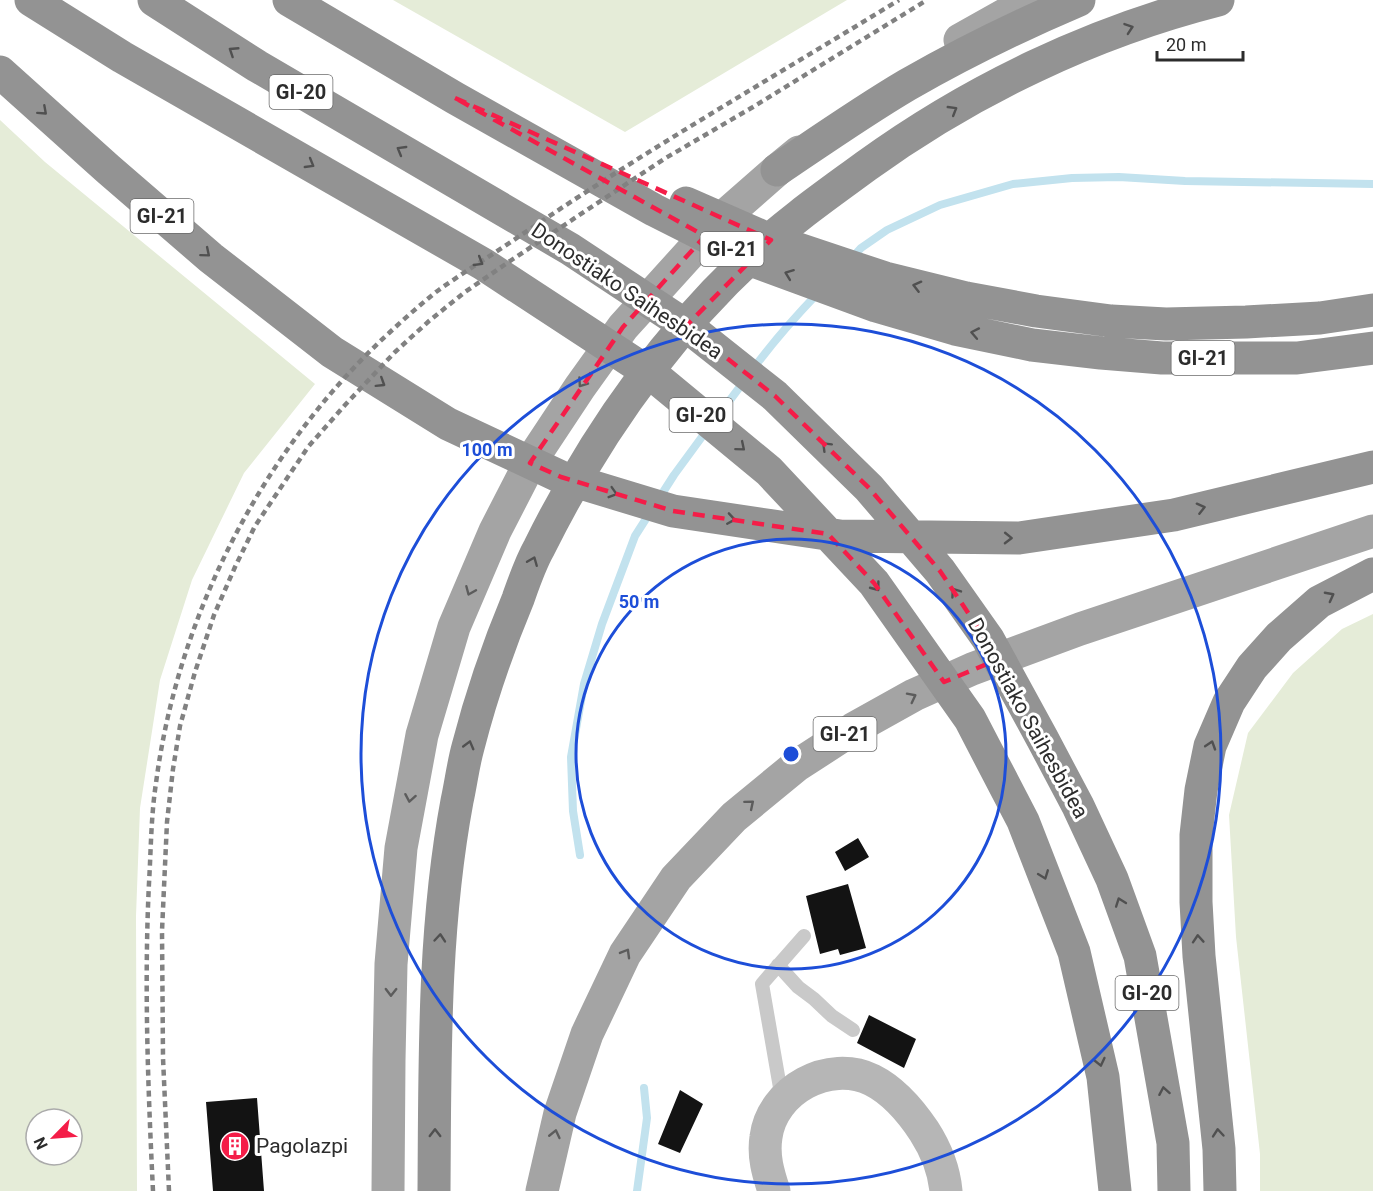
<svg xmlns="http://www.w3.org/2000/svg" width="1373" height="1191" font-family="Roboto,sans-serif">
	<rect width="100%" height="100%" fill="#fff"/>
	<path fill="#e5ecd8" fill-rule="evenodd" d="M393,0h454l-222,132z
		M0,120l45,42 270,222 -71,89 -52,107 -32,100 -20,128 -4,108 1,275h-137zM36,1119h36v36h-36z
		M1373,614v577h-113v-37l-24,-217 -7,-122 19,-82 45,-60 49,-44z"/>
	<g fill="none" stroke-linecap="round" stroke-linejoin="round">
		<path stroke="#c2e2ee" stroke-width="8" d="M850,260l11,-12 26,-18 53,-25 73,-21 59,-6 47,-1 66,4 188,3
			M753,369c20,-27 42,-52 65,-76
			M715,420l30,-40
			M658,500l16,-25 33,-45
			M580,855l-7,-44 -2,-54 13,-73 18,-60 33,-88 16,-25
			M637,1191l10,-73 -3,-30"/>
	</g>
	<path fill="#131313" d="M858,838l11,19 -24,14 -10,-19z
		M848,884l18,64 -26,7 -2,-6 -18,5 -14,-58z
		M869,1015l47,24 -12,29 -47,-25z
		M680,1090l23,14 -23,49 -22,-9z
		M257,1098l7,93h-51l-7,-89z"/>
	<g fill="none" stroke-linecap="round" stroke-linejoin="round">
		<path stroke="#c9c9c9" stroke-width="14" d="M778,965l20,22 16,12 18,17 21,14
			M782,1099l-20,-115 42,-48"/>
		<path stroke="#b6b6b6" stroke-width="33" d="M774,1191c-6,-18 -11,-35 -8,-54 6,-47 63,-78 106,-57 22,11 38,30 52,51 11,17 20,39 22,60"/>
		<path stroke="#a4a4a4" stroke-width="33" d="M960,40l71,-40
			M388,1191l1,-131 2,-96 10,-116 21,-113 32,-108 41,-96 36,-70 49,-74 43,-60 96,-106 58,-51 22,-18
			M542,1191l18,-78 27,-79 38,-80 51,-76 58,-61 62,-51 57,-37 61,-34 58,-26 108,-40 293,-98"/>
		<path stroke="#939393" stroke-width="33" d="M31,0l91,57 361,207 171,112 115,95 105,112 96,136 53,102 51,131 29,125 12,114
			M154,0l103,66 313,183 118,78 87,69 94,92 71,83 48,68 54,99 36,68 34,73 28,77 33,187 1,48
			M289,0l166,98 199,112 105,53 117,43 79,23 77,16 69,8 61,5h135l76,-10
			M0,72l108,97 103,89 121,94 116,72 113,53 112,34 167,25 179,2 155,-23 199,-48
			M777,170c43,-29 86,-59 130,-85 56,-32 113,-60 172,-85
			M686,203l82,36 117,39 81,20 70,13 75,10 55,3 80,-2 74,-4 53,-8
			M434,1191c1,-131 -1,-261 23,-390 4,-18 6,-36 11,-54 13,-51 30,-100 50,-148 6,-17 12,-35 21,-51 54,-109 126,-212 216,-295 34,-32 73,-59 111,-87 105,-76 226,-134 352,-166
			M1220,1191l-1,-42 -20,-193 -3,-54v-67l5,-45 9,-44 19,-44 23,-35 27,-30 40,-35 54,-28"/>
		<path stroke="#818181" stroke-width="4.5" stroke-dasharray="6 4.5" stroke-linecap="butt" d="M153,1191c-5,-103 -9,-206 -4,-308 2,-34 2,-67 7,-100 22,-169 108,-335 233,-450 15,-14 31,-28 47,-41 12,-9 25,-17 38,-26 24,-15 47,-31 71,-47 115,-77 235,-146 354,-219
			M169,1191l-6,-133 -1,-127 5,-109 6,-53 7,-43 15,-54 19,-57 21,-48 20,-41 53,-79 37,-42 50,-53 34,-31 36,-29 48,-33 151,-100 89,-52 174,-107"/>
	</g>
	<defs><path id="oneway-chevron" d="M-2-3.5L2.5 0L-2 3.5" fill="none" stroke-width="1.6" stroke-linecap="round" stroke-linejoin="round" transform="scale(1.5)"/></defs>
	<g stroke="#505050">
		<use href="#oneway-chevron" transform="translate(1129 28) rotate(-19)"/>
		<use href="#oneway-chevron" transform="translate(233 51) rotate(-147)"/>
		<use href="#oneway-chevron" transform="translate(953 110) rotate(-31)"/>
		<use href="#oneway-chevron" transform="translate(43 111) rotate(42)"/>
		<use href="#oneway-chevron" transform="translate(401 150) rotate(-150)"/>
		<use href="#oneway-chevron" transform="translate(310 164) rotate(30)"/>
		<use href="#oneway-chevron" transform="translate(206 253) rotate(40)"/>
		<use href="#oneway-chevron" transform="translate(479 262) rotate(31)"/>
		<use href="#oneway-chevron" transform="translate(789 274) rotate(-159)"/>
		<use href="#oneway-chevron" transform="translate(917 286) rotate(-166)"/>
		<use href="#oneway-chevron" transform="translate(975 333) rotate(-169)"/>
		<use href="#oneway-chevron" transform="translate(381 383) rotate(32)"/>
		<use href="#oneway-chevron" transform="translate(826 446) rotate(-135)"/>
		<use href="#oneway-chevron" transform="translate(741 447) rotate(40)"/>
		<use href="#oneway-chevron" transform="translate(613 493) rotate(17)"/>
		<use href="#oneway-chevron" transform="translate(1201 508) rotate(-14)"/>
		<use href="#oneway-chevron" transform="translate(731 519) rotate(9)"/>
		<use href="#oneway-chevron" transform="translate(1008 538) rotate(1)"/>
		<use href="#oneway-chevron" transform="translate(533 561) rotate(-68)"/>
		<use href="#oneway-chevron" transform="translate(876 587) rotate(53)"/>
		<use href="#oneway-chevron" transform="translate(955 592) rotate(-125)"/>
		<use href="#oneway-chevron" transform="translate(1330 596) rotate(-28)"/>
		<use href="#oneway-chevron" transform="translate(469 745) rotate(-75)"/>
		<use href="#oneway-chevron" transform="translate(1211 745) rotate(-72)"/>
		<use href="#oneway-chevron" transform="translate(1044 875) rotate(69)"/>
		<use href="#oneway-chevron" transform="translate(1120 902) rotate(-110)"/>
		<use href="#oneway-chevron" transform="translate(440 938) rotate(-85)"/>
		<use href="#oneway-chevron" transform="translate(1198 939) rotate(-94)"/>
		<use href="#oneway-chevron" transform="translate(1100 1062) rotate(77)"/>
		<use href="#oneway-chevron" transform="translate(1164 1091) rotate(-100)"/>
		<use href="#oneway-chevron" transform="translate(435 1133) rotate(-90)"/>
		<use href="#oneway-chevron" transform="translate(1218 1133) rotate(-95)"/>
	</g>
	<g stroke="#5c5c5c">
		<use href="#oneway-chevron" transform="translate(582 383) rotate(125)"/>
		<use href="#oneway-chevron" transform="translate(470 591) rotate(113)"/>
		<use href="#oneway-chevron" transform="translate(912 697) rotate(-27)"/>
		<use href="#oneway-chevron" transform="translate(410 798) rotate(100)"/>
		<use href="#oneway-chevron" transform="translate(750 804) rotate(-40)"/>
		<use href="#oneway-chevron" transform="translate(626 953) rotate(-60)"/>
		<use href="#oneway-chevron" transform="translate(391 992) rotate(91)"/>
		<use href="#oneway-chevron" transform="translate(555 1134) rotate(-77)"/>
	</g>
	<path fill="none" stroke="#f41d48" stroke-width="4.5" stroke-dasharray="12 8" stroke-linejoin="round" d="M455,98l316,142 -85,86 89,70 94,92 71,83 59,88 -55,23 -70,-99 -46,-49 -155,-23 -112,-34 -31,-14 93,-136 82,-91z"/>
	<g fill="none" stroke="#1d4ed8" stroke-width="3">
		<circle cx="791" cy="754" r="215"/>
		<circle cx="791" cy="754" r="430"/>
	</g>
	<defs>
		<g id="building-disc" transform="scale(1.5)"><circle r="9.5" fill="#f41d48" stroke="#fff"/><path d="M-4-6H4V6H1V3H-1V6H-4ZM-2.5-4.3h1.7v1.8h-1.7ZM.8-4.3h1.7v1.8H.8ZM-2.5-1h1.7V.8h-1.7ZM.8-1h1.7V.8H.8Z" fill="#fff"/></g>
	</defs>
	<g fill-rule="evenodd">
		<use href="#building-disc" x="235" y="1146"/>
	</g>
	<g text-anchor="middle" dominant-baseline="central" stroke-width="6" stroke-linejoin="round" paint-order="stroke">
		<g fill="#fff" stroke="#6b6b6b" stroke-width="1.5">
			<rect x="269.5" y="75" width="63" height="34" rx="4.5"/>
			<rect x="130.5" y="199" width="63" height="34" rx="4.5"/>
			<rect x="700.5" y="232" width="63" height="34" rx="4.5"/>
			<rect x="1171.5" y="341" width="63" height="34" rx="4.5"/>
			<rect x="669.5" y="398" width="63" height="34" rx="4.5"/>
			<rect x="813.5" y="717" width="63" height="34" rx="4.5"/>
			<rect x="1115.5" y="976" width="63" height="34" rx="4.5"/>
		</g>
		<g font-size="20" font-weight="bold" fill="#2c2c2c">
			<text x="301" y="92">GI-20</text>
			<text x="162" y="216">GI-21</text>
			<text x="732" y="249">GI-21</text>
			<text x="1203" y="358">GI-21</text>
			<text x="701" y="415">GI-20</text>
			<text x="845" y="734">GI-21</text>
			<text x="1147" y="993">GI-20</text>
		</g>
		<g font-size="21" fill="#2c2c2c" stroke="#fff">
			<text transform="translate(627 291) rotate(34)">Donostiako Saihesbidea</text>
			<text transform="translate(1028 718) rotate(61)">Donostiako Saihesbidea</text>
		</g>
		<g font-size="21" fill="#2c2c2c" stroke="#fff" text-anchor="start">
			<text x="256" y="1146">Pagolazpi</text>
		</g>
	</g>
	<circle cx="791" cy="754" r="9" fill="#1d4ed8" stroke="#fff" stroke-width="3"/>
	<g font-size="18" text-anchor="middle" font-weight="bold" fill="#1d4ed8" stroke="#fff" stroke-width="6" stroke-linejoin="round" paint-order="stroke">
		<text x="487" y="456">100 m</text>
		<text x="639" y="608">50 m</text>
	</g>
	<g transform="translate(54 1137) rotate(245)"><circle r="28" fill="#ffffff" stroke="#ababab" stroke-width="1.5"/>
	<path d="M0-4.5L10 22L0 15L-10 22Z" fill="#f41d48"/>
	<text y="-9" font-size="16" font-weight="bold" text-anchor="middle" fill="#2c2c2c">N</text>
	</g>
	<path d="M1157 51v9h86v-9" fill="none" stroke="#2c2c2c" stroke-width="3"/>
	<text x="1166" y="51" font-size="18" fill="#2c2c2c" stroke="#ffffff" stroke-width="4.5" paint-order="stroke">20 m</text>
</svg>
